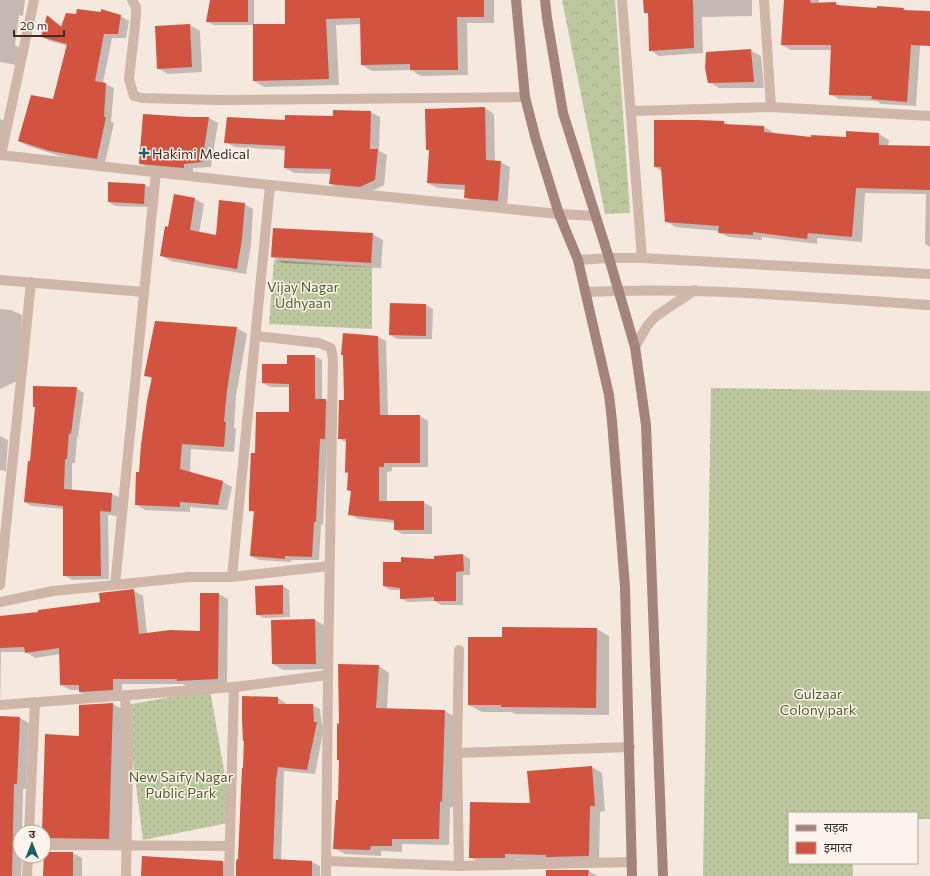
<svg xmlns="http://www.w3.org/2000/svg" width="930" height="876" font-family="Commissioner,'Noto Sans Devanagari',sans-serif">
	<defs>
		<pattern id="grass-dots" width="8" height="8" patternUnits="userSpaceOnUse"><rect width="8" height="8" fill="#bdc79d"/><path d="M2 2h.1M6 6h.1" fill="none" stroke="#a3ab87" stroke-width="1.8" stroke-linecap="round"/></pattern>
		<pattern id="forest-crowns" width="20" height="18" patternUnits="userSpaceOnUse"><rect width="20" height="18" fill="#bdc79d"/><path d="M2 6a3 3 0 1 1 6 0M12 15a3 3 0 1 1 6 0" fill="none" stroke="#a3ab87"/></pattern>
	</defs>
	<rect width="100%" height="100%" fill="#f5e8df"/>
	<path fill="url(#grass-dots)" d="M274,260l98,7v62l-103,-5z
		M711,388l219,3v428h-13v-6h-128v50h64v13h-150z
		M210,690l23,132 -90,18 -17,-135z"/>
	<path fill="url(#forest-crowns)" d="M562,0h53l15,213 -25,1z"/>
	<path fill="#0003" d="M0,0h25l-2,16 -4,-1 -4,30 5,3 -4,17 -16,-3z
		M211,0h43v25h33l-1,-25h208v23h-27l1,52 -47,1 -10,-6 -39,1 -10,-6 -1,-41 -25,1 3,60 -75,2 -10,-6v-56h-40l-7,-3z
		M644,0h108v16l-50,1 1,36 -44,3 -9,-6 -1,-35 -4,-3z
		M786,0h33v3h17l5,3 37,3h25l19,8 -6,89 -35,-2 -5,-3 -37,-2 -9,-5 2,-44h-41l-9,-5z
		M47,16l15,10 58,-10 9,5 -3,17h-14l-9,45 11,5 -3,34 3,1 -9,40 -45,-7 -32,-10 -9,-5 35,-41 14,-54 -18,-5 -8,-5z
		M190,25l10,6 2,41 -34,2 -10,-6z
		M750,50l11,6 3,32h-45l-10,-6z
		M485,108l9,6 1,47 5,1 10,5 -3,39 -32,-3 -10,-6 1,-7 -28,-2 -10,-5 2,-32 -3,-2z
		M370,112l10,5 -1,34 8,4 -3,30 -14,7 -31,-3 -9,-5 1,-10 -37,-1 -9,-5v-18l-50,-3 -10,-5 61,-21z
		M189,118h20l9,5 -7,44 -18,1v5l-43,-4 -10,-6z
		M0,119l9,4 -9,26z
		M724,122l5,3 35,2 9,5v2l39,4h35v-6l32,2 10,6 -1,6h42v101l-5,-3 1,-50 -61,-1 -3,49 -45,-4v6l-55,-7v3l-33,-3 -10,-5v-1l-44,-4 -9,-6 -4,-50 -7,-4z
		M145,185l6,3v19l-36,-1 -6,-4z
		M175,195l20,4 9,5 -5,29 18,3 27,-32 9,5 -2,36 -5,29 -76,-13 -9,-6 8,-27z
		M372,234l11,6 -2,28 -99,-5 -10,-6z
		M426,305l7,4 -1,30h-35l-7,-4z
		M0,309l11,1 11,5 -3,65 -19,9z
		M156,322l81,6 10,6 -11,62 -2,32 2,1 -2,23 -43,-3 -1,24 33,9 9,5 -5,23 -37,-3v5l-45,-2 -9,-6 16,-125 -7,-4z
		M344,334l34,3 8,4 2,75h32l8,5v46h-36v4l-5,1v30h36l9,5v27h-29l-8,-4v-7l-37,-4 -9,-5 3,-22 -4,-2v-16l-2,-2 1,-29 -8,-5 6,-37 -1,-45 -2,-1z
		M314,356l8,4v40h4l7,4 -1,39h-5l-4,82h-2l-2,35h-28v2l-32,-2 -8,-4 4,-43 -5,-3 5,-56 34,-41 1,-26h-20l-7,-4 25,-18z
		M76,388l8,5 -6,44h-1l-2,26h-3v28l40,3 8,4 -2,18 -10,-1 1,64 -37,1 -8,-5v-66l-32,-3 -7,-4 6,-40z
		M0,436l8,4 -2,31 -6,-1z
		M463,555l7,4v16h-7v30h-22l-6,-4 -27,1 -7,-4v-8h-11l-6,-4z
		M283,586l6,4 1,27 -26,1 -7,-4z
		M134,591l9,5 4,38 54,-2 18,-38 9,5 -1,85 -40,2 -4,-2h-61v11l-33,2 -9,-5v-2h-10l-9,-5 -1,-31 -25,4 -9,-6h-25l-1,61v-96h11l90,-14z
		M315,620l10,6 1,43 -43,1 -10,-6z
		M597,629l12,7v79l-94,-1 -4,-2h-29l-13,-7 34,-67z
		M379,666l10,7 -2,36 58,2 10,6 -2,90h-3l-1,38 -47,-1v8l-21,-1v5l-36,-2 -11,-6 5,-47 1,-76z
		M243,697l35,1 8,5v2h26l8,4 2,17 2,1 -9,47 -31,-3 -3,89 31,2 8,4v10h-84l3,-16 5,-91z
		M113,704l12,7 -3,134h-66l-12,-7v-6l36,-95z
		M0,717l20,1 9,5 -3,66h-3l-1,43h-2v24h2l-1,20h-21z
		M592,767l10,6 3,38 -5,1 -1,50 -84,-3v5l-35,-1 -10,-6 61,-53z
		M73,853l9,5v18h-38z
		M223,862l8,5v9h-89z
		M588,871l10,5h-26z"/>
	<path fill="#d25340" d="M210,0h38v22h-42z
		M285,0h199v17h-27l1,53h-48v-6l-49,1 -1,-47 -34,1 3,60 -76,2v-57h32z
		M643,0h50l1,48 -45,3 -1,-38h-4z
		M784,0h26l1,3 25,-1v3l41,3v-2l27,2 -1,2 27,1v35l-19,-1 -4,57 -36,-3 1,-3 -43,-1 2,-50h-50z
		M77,9l24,3v-3l20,6 -3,19h-14l-9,47 11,2 -2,34h2l-9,42 -47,-8 -32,-10 13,-46 22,4 14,-55 -26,-7 6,-22 14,12 5,-14 10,1z
		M190,24l2,43 -35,2 -2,-43z
		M751,49l3,33 -46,1 -3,-15 1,-16z
		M485,107l1,53 15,1 -3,40 -34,-3 1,-13 -38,-2 2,-33h-3l-1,-41z
		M333,110l38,1 -1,38h8l-3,31 -15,7 -31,-3 2,-15 -47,-1 1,-22 -61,-3 3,-26 58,3v-5l48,1z
		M143,114l46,3h20l-7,45 -18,2v4l-45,-4z
		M654,120h43l27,1v3l40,2v6l47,5v-2l35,2v-6l33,2v12l51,1v44l-74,-2 -4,49 -44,-4 -1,6 -54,-7v3l-35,-2 1,-7 -54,-4 -4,-55h-7z
		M108,182l37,2 -1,20 -36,-2z
		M174,194l21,4 -5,32 26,5 3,-35 26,3 -3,36 -5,30 -77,-13 5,-30 3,1z
		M273,228l100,5 -2,30 -100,-6z
		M390,303l36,1v32l-37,-1z
		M155,321l82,6 -10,63 -3,32h2l-2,25 -42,-3 -2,25 43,12 -5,24 -38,-3v5l-45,-2 1,-33h3l2,-27 6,-44 5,-24 -8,-1z
		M343,333l35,3 2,79h40v48h-36v4h-5v34h45v29h-30v-10l-46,-5 3,-24 -4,-1 1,-18 -3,1 1,-34h-8l1,-39h5l-1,-45h-2z
		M287,355h28v44h11l-1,40h-5l-4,83h-2l-2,35 -27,-1v3l-35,-3 4,-45h-5v-15l2,-43h4l1,-41h33v-28l-27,-1v-19h25z
		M33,386l44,1 -6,47 -2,-1 -2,26h-2l-1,30 48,4 -1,19 -11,-1 1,65h-38v-70l-39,-4 4,-41h2l5,-54h-2z
		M463,554l1,17 -8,1v29h-22v-4l-34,2v-11l-17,-2v-24h18v-5l33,2v-3z
		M283,585v29l-27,1 -1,-29z
		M134,589l5,45 31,-4 30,1v-38h19l-1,86 -41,2v-2h-64v11l-34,2v-7h-19l-1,-37 -34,5 -1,-6 -24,1v-32l38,-4v-2l62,-8 -1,-9z
		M315,619l1,45h-44l-1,-44z
		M502,627l95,1 -1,80 -95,-1v-2h-33v-68h34z
		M338,664l41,1 -3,43 69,2 -3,92 -2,-1 -1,38h-47v7h-21l-1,4 -37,-1 3,-49h2l1,-40h-2v-37l2,1z
		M242,696l36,1v7h35l1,18h3l-10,48 -29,-3 -2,13 -3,79 39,2v15h-76v-14l1,-3h1l4,-91h1l1,-27h-1l-1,-21z
		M113,703l-4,136 -65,-1v-6h-2l3,-98 34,2v-31z
		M0,716l20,1 -3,67h-3l-2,92h-12z
		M592,766l3,40h-5l-1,50 -43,1v-2l-41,-1v4h-36l1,-56 60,1 -3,-32z
		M44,852h29v24h-30z
		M142,856l81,5v15h-82z
		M546,870h43l-1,6h-42z"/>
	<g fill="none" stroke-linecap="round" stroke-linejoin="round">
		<path stroke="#cfb6a9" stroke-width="10" d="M132,0l4,7v9l-7,63 5,17 8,2 76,2 307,-3
			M622,0l20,258
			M764,0l7,107
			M632,111l139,-4 159,9
			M0,155l270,30 289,29 36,2
			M1,155l33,-155
			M0,280l144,12
			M256,336l63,7 12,5 2,11 -5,316 -2,201
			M232,577l38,-392
			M0,585l31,-303
			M115,585l41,-413
			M0,602l53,-11 62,-6 74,-8h43l97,-11
			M459,650l-2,103 2,113
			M125,695l3,67 -2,114
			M0,705l234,-18 94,-12
			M457,753l173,-6
			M29,832l6,-130
			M44,845l186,1
			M326,861l133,5 173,-4
			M27,876l1,-20
			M229,876l5,-189"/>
		<path stroke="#cfb6a9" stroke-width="10" d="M578,260l31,-2h33l288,16
			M585,292c115,-6 230,6 345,13
			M635,347l12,-21 9,-10 39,-26"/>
		<path stroke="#a4847a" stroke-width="10" d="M516,0l9,97 11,43 23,74 19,46 31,135 3,26 13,166 7,289
			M545,0l2,18 16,95 46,145 26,89 11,78 17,451"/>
	</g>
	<path fill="#1a625f" stroke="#fcf3ec" stroke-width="1.5" d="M142 147h4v4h4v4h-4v4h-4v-4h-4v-4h4z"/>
	<g text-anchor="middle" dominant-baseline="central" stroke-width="3" stroke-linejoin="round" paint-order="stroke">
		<g font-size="14" fill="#3c2d29" stroke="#fcf3ec" text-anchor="start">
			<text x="152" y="153">Hakimi Medical</text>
		</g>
		<g font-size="14" fill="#505d2a" stroke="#fcf3ec">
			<text x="303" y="286">Vijay Nagar<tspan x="303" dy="16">Udhyaan</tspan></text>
			<text x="818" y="693">Gulzaar<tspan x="818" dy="16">Colony park</tspan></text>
			<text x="181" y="776">New Saify Nagar<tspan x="181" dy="16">Public Park</tspan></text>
		</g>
	</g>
	<rect x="788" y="812" width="130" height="52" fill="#fcf3ec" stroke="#afa49e"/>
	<rect x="796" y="825" width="20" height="6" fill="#a4847a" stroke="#afa49e"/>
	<text x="824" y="832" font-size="12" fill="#3c2d29">सड़क</text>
	<rect x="796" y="842" width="20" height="12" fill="#d25340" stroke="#afa49e"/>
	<text x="824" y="852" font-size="12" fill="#3c2d29">इमारत</text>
	<g transform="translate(32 844)"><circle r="19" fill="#fcf3ec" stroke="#afa49e"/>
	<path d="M0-3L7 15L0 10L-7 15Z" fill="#1a625f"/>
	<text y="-6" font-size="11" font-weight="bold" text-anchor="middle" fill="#3c2d29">उ</text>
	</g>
	<path d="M14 30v6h50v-6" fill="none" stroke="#3c2d29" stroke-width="2"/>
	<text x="20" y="30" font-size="12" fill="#3c2d29" stroke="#fcf3ec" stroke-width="3" paint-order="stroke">20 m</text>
</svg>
